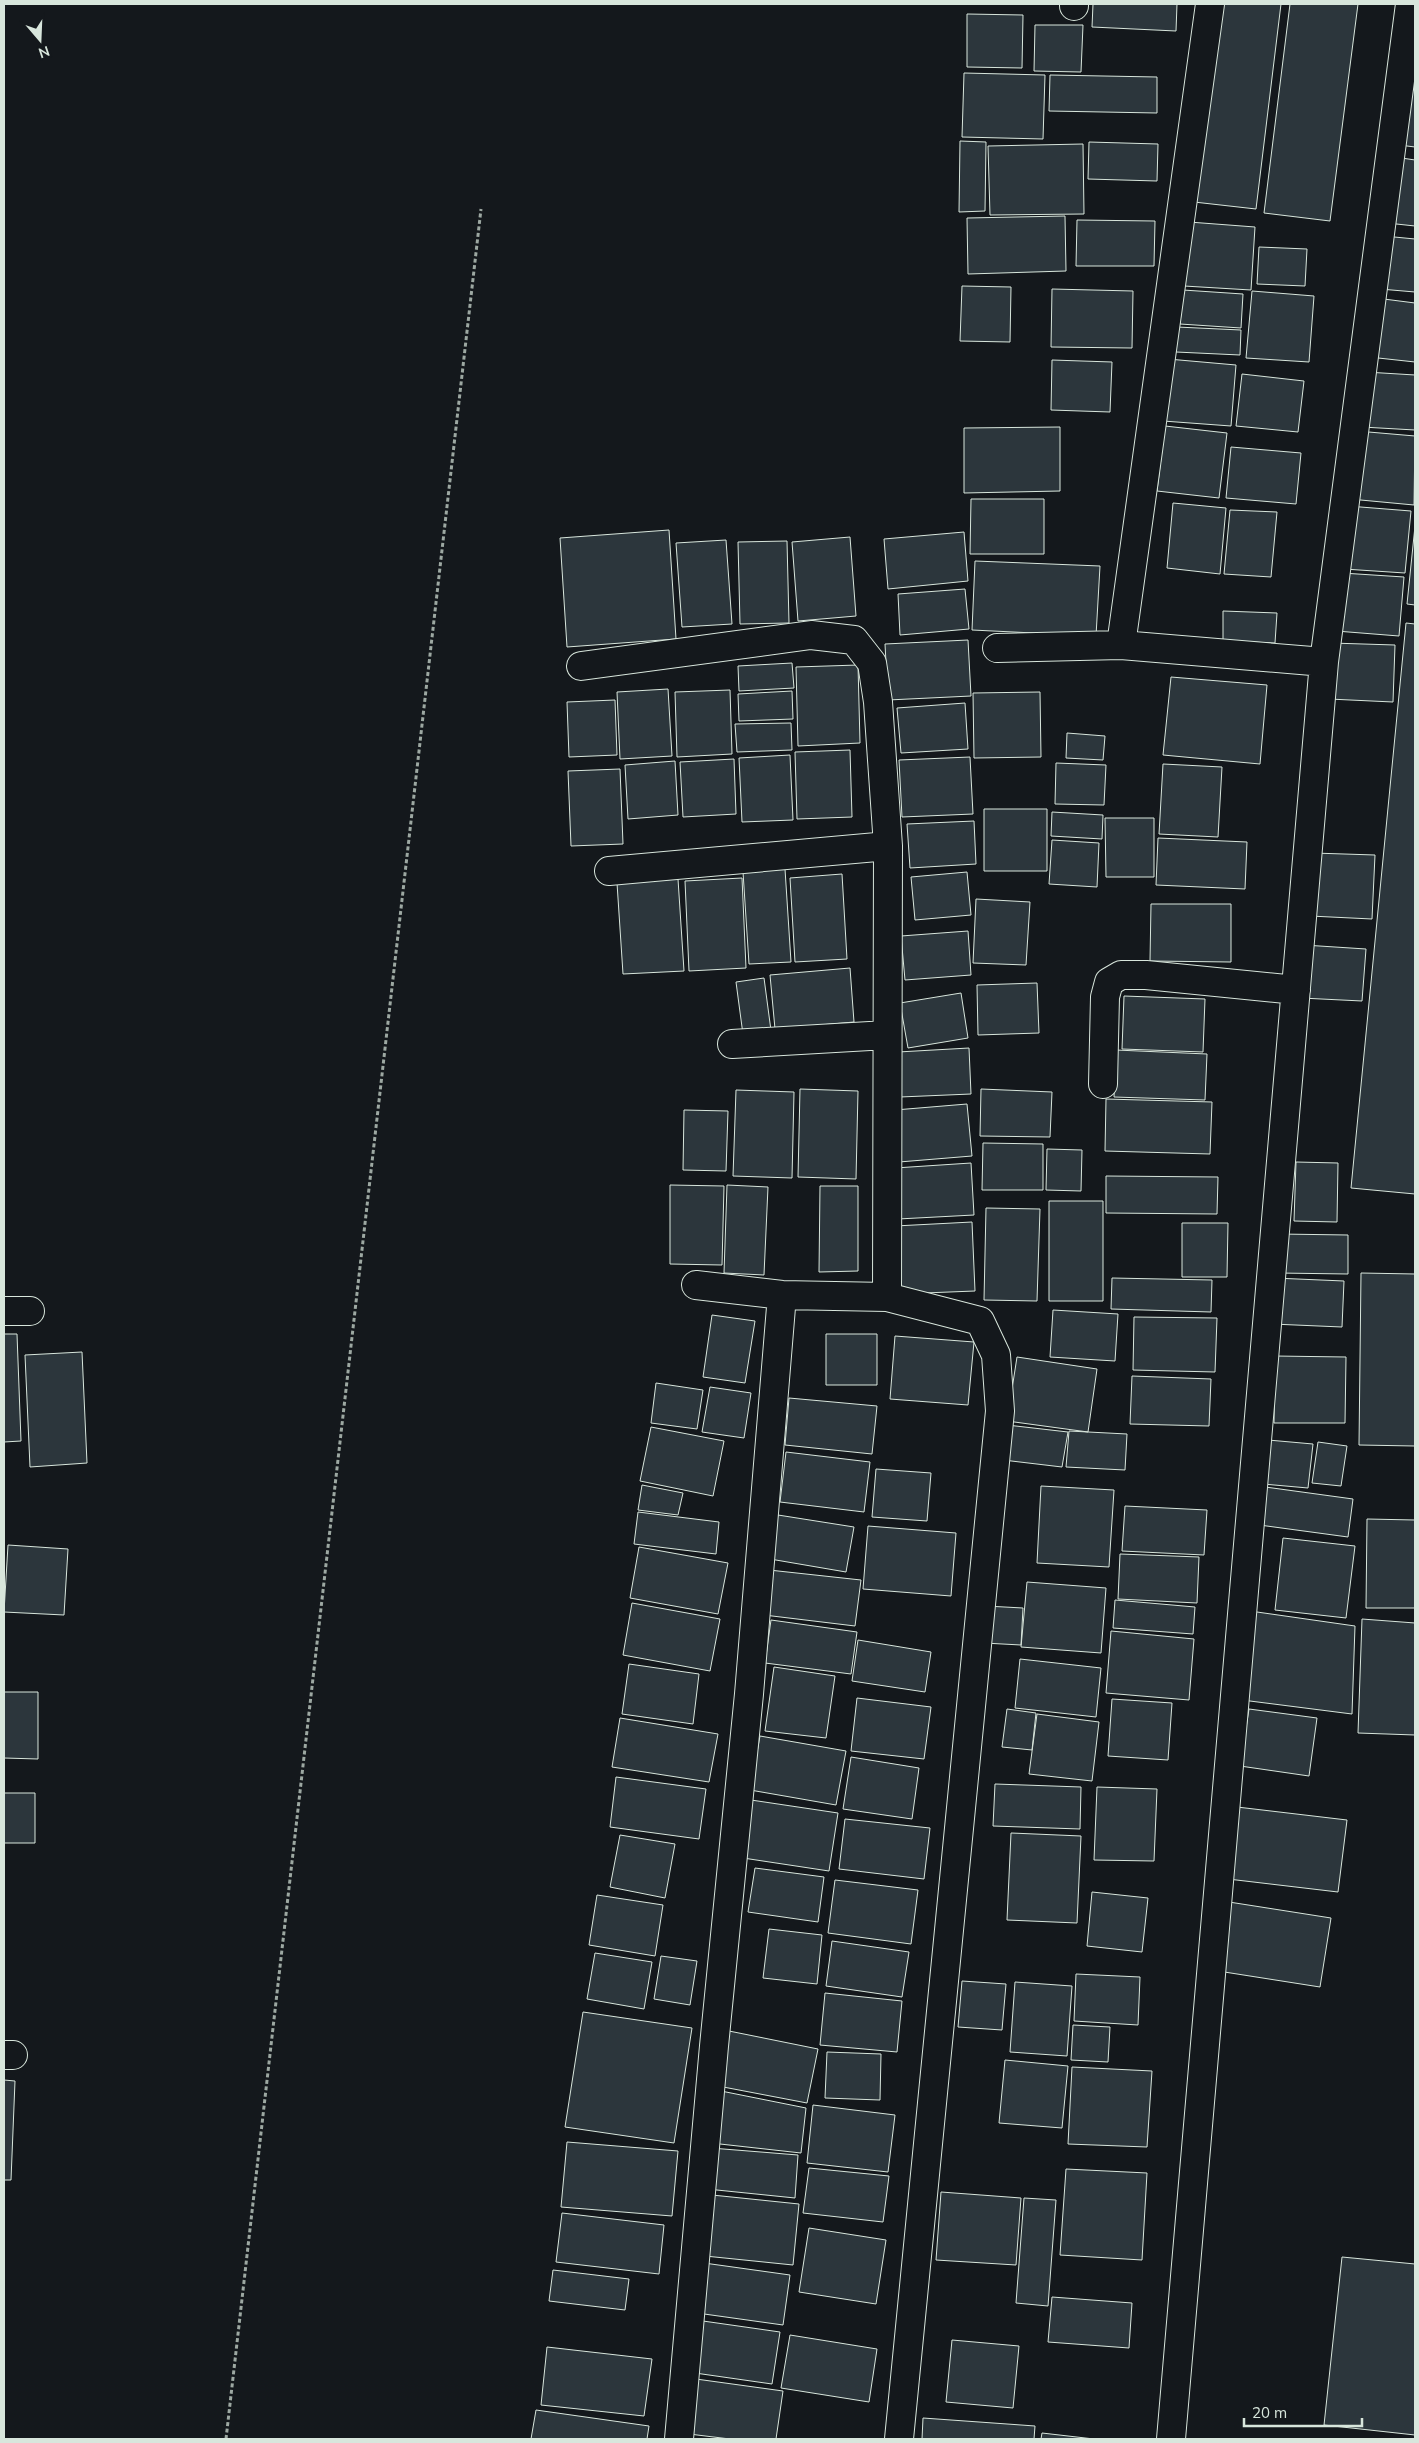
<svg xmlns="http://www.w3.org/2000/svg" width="1419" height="2443" font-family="Mulish,sans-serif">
	<rect width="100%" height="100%" fill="#14181c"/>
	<path fill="#2c363c" stroke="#d8e6dc" d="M1093,4h84l-1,27 -84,-4z
		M1218,4h63l-25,205 -62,-7z
		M1290,4h68l-28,217 -66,-8z
		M967,14l56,1 -1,53 -55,-1z
		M1035,25h48l-2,47 -47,-1z
		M964,73l81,2 -2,64 -81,-2z
		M1050,75l107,2v36l-108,-2z
		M1407,89l8,1v57l-16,-2z
		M960,141l26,1 -1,69 -26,1z
		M1089,142l69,2 -1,37 -69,-2z
		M1083,144l1,70 -94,1 -2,-69z
		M1395,157l20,3v66l-28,-3z
		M1065,216l1,55 -98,3 -1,-56z
		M1077,220l78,1 -1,45h-78z
		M1189,222l66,5 -4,63 -67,-4z
		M1384,236l31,3v53l-35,-3z
		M1259,247l48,2 -2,37 -48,-2z
		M962,286l49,1 -1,55 -50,-1z
		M1052,289l81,2 -1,57 -81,-1z
		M1183,290l60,4 -2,34 -61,-4z
		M1252,291l62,5 -5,66 -63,-4z
		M1376,298l39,5v59l-46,-5z
		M1177,327l64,3 -1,25 -64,-3z
		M1168,359l68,6 -5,61 -68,-5z
		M1052,360l60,2 -2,50 -59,-2z
		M1366,372l49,3v55l-53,-3z
		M1242,374l62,7 -6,51 -62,-6z
		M1165,426l62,7 -8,65 -62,-7z
		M1060,427v64l-96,2v-65z
		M1357,431l58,5 -1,69 -64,-6z
		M1231,447l70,6 -5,51 -70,-6z
		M971,499h73v55h-74z
		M1173,503l53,5 -6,66 -53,-6z
		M1348,506l63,5 -6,62 -61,-4z
		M1230,510l47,2 -6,65 -47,-3z
		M1415,526v79l-8,-1z
		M669,530l7,109 -109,8 -7,-109z
		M964,532l4,49 -80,8 -4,-50z
		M850,537l6,79 -58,5 -6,-79z
		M726,540l6,84 -50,3 -6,-84z
		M787,541l2,82 -49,1 -2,-82z
		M975,561l125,5 -4,70 -124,-6z
		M1342,573l62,4 -5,59 -63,-5z
		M965,589l4,40 -69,6 -2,-41z
		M1223,611l54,2 -2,30 -52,-2z
		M1406,623l9,1v570l-64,-6z
		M968,640l3,56 -83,4 -3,-56z
		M1331,643l64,2 -2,57 -64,-3z
		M792,663l2,25 -55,3 -1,-25z
		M858,665l2,78 -62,3 -2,-79z
		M1171,677l96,8 -7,79 -97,-9z
		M668,689l4,67 -52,3 -3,-67z
		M730,690l2,64 -55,3 -2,-65z
		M792,691l1,28 -54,2 -1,-27z
		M1040,692l1,65 -67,1 -1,-65z
		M615,700l2,55 -48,2 -2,-55z
		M965,703l3,46 -67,4 -4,-45z
		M791,723l1,27 -55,2 -2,-28z
		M1067,733l38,3 -2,24 -37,-2z
		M850,750l2,67 -55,2 -2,-67z
		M790,755l3,65 -51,2 -3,-64z
		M970,757l3,57 -71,3 -3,-57z
		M734,759l2,55 -53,3 -3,-55z
		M675,761l3,54 -50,4 -3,-54z
		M1056,763l50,2 -2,40 -49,-1z
		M1163,764l59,3 -4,70 -59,-3z
		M620,769l3,75 -52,2 -3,-75z
		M984,809h63v62h-63z
		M1052,812l51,3 -1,24 -51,-3z
		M1105,818h49v59h-48z
		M974,821l2,43 -66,4 -3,-44z
		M1158,838l89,4 -2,47 -89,-4z
		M1052,840l47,3 -2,44 -48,-3z
		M1313,853l62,2 -3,64 -62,-3z
		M785,869l6,93 -42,2 -6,-92z
		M967,872l4,43 -56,5 -4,-43z
		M842,874l5,85 -52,3 -5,-84z
		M742,878l4,90 -57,3 -4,-90z
		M678,879l6,92 -61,3 -6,-91z
		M976,899l54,3 -4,63 -53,-2z
		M1151,904h80v58l-81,-1z
		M968,931l3,44 -66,5 -4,-44z
		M1304,945l62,4 -4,52 -61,-3z
		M850,968l4,54 -79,7 -5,-54z
		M764,978l8,60 -28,4 -8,-60z
		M1037,983l2,50 -61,2 -1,-50z
		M961,993l7,45 -60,10 -8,-45z
		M1124,996l81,3 -2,53 -81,-3z
		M969,1048l2,46 -71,3 -2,-45z
		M1116,1050l91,4 -2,46 -91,-3z
		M800,1089l58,2 -2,88 -58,-2z
		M981,1089l71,3 -2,45 -70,-1z
		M736,1090l58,2 -2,86 -59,-2z
		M1106,1099l106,3 -2,52 -105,-3z
		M967,1104l5,52 -73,6 -4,-52z
		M684,1110l44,1 -2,60 -43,-1z
		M983,1143l60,1v46h-61z
		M1047,1149l35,1 -1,41 -35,-1z
		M1296,1162l42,1 -1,59 -43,-1z
		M971,1163l3,52 -76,4 -3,-51z
		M1106,1176l112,1 -1,37 -111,-1z
		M670,1185l54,1 -2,79 -52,-1z
		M727,1185l41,2 -4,88 -40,-2z
		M820,1186h38v85l-39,1z
		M1049,1201h54v100h-54z
		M986,1208l54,1 -3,92 -53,-1z
		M972,1222l3,69 -77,3 -3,-68z
		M1182,1223h46l-1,54h-45z
		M1279,1234l69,1v39l-70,-1z
		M1361,1273l54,1v172l-56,-1z
		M1112,1278l100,2 -1,32 -100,-3z
		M1274,1278l70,3 -2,46 -70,-3z
		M1053,1310l65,4 -3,47 -65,-4z
		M712,1315l43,6 -10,62 -42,-6z
		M1134,1317l83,1 -2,54 -82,-2z
		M4,1334h13l4,107 -17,1z
		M826,1334h51v51h-51z
		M895,1336l79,6 -6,63 -78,-6z
		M82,1352l5,111 -57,4 -5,-112z
		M1275,1356l71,1 -1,66h-71z
		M1017,1357l80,12 -9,63 -81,-11z
		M1132,1376l79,3 -2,47 -79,-2z
		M656,1383l47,7 -6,39 -46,-6z
		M710,1387l41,6 -7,45 -42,-6z
		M789,1398l88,8 -5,48 -87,-9z
		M1007,1425l61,7 -6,35 -59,-7z
		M651,1427l73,14 -11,55 -73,-15z
		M1069,1431l58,3 -2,36 -59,-3z
		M1268,1440l45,4 -5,44 -45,-4z
		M1318,1442l29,4 -6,40 -29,-3z
		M786,1452l84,10 -6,50 -84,-10z
		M876,1469l55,4 -4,48 -55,-4z
		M642,1485l41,8 -5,22 -40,-5z
		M1041,1486l73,4 -5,77 -72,-4z
		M1258,1486l95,13 -5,38 -96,-13z
		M1125,1506l82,4 -3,45 -82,-4z
		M638,1512l81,10 -3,32 -82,-10z
		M778,1515l76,12 -8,45 -76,-13z
		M1367,1519l48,1v88h-49z
		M868,1526l88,7 -5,63 -88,-7z
		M1283,1538l72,8 -9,72 -71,-8z
		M8,1545l60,4 -4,66 -60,-3z
		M639,1547l89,16 -10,51 -88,-16z
		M1120,1554l79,3 -2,46 -79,-4z
		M769,1570l92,10 -6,46 -91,-11z
		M1027,1582l79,6 -5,65 -80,-6z
		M1115,1600l80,7 -2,27 -80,-6z
		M632,1603l88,16 -10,52 -87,-16z
		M986,1606l37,2 -2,37 -37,-2z
		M1250,1611l105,15 -3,88 -110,-14z
		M1362,1619l53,4v112l-57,-2z
		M771,1620l86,12 -6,42 -86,-11z
		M1111,1631l83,8 -5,61 -83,-7z
		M858,1640l73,12 -6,40 -73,-11z
		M1020,1659l81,9 -5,49 -81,-9z
		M629,1664l70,10 -6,50 -71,-10z
		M774,1667l61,9 -9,62 -61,-7z
		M4,1692h34v67l-34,-1z
		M857,1698l74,9 -7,52 -73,-8z
		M1112,1699l60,4 -4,57 -60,-4z
		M1007,1709l29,4 -4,37 -30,-3z
		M1249,1709l68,9 -8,58 -69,-10z
		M1037,1714l62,8 -7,59 -63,-7z
		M620,1718l98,16 -9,48 -97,-15z
		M760,1736l86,15 -10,54 -86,-15z
		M851,1757l68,11 -7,51 -69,-10z
		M616,1777l90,12 -7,50 -89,-12z
		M995,1784l86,3 -1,42 -87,-3z
		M1097,1787l60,2 -3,72 -60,-1z
		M4,1793h31v50h-31z
		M751,1800l87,13 -9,58 -86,-13z
		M1237,1807l110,13 -9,72 -110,-13z
		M845,1819l85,9 -6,51 -85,-10z
		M1011,1833l70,3 -4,87 -70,-3z
		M620,1835l55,9 -10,54 -55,-11z
		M755,1868l69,9 -6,45 -70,-10z
		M835,1880l83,10 -7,54 -83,-11z
		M1092,1892l56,6 -6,54 -55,-6z
		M597,1895l66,10 -8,51 -66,-11z
		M1229,1902l102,16 -11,69 -102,-16z
		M769,1929l53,6 -5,49 -54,-6z
		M832,1941l77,11 -7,45 -76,-11z
		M595,1953l57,9 -8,47 -57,-10z
		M661,1956l36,5 -7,44 -36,-6z
		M1076,1974l64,3 -2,48 -64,-4z
		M962,1981l44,3 -4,46 -44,-3z
		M1015,1982l57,4 -5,70 -57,-4z
		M825,1993l77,8 -5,51 -77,-7z
		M583,2012l109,16 -18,115 -109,-16z
		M1073,2025l37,2 -2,35 -37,-2z
		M729,2031l89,18 -11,54 -89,-17z
		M827,2052l54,2 -1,46 -55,-2z
		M1005,2060l63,6 -6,62 -63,-5z
		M1072,2067l80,4 -5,76 -79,-3z
		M4,2080l11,1 -4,99h-7z
		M716,2090l90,18 -5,45 -90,-10z
		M813,2105l82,10 -7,57 -81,-9z
		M567,2142l111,9 -6,65 -111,-9z
		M711,2148l87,7 -3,43 -88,-9z
		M809,2168l80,8 -6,46 -80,-9z
		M1066,2169l81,4 -5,87 -82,-5z
		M941,2192l80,6 -5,67 -80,-5z
		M712,2195l87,9 -6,61 -88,-9z
		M1024,2198l32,2 -8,106 -32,-3z
		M562,2213l102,12 -5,49 -103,-12z
		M809,2228l77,12 -10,64 -77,-12z
		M1342,2257l73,7v171l-91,-10z
		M704,2263l86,12 -7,50 -86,-12z
		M553,2270l76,9 -4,31 -76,-9z
		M1052,2297l80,6 -3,45 -81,-6z
		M703,2321l77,11 -8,52 -77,-11z
		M790,2335l87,14 -8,53 -88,-14z
		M952,2340l67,6 -6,62 -67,-6z
		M547,2347l105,12 -8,57 -103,-11z
		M696,2379l87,12 -7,48h-46l-41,-5z
		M536,2410l113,16 -2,13h-116z
		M923,2418l112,8 -1,13h-112z
		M1042,2433l52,6h-53z"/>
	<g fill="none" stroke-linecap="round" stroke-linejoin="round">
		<g stroke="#d8e6dc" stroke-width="30">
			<path id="street" d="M1074,6v-2
				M1121,645l89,-641
				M997,648l124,-3 203,17
				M581,666l230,-31 43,5 18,23 6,39 10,144 -1,451
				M609,871l279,-25
				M732,1044l155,-9
				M1103,1084l2,-87 4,-15 12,-7h25l150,15
				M696,1285l86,10 105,2 93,24 16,34 4,56 -101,1028
				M4,1311h26
				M4,2055h9
				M679,2439l35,-393 35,-352 33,-399
				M1171,2439l153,-1777 86,-658"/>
		</g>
		<path stroke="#9da8a2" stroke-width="3" stroke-dasharray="4 2.5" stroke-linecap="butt" d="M226,2439l255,-2230"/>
		<use href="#street" stroke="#14181c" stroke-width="28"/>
	</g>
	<rect width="1419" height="2443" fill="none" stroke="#d8e6dc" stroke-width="10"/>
	<g transform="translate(40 40) rotate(161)" stroke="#14181c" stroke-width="4" paint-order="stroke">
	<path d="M0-4L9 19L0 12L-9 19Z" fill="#d8e6dc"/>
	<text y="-8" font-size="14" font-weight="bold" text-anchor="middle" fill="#d8e6dc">N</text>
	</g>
	<path d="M1244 2418v8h118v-8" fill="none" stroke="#d8e6dc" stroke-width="2.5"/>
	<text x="1252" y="2418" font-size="15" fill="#d8e6dc" stroke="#14181c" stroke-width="4" paint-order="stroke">20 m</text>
</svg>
